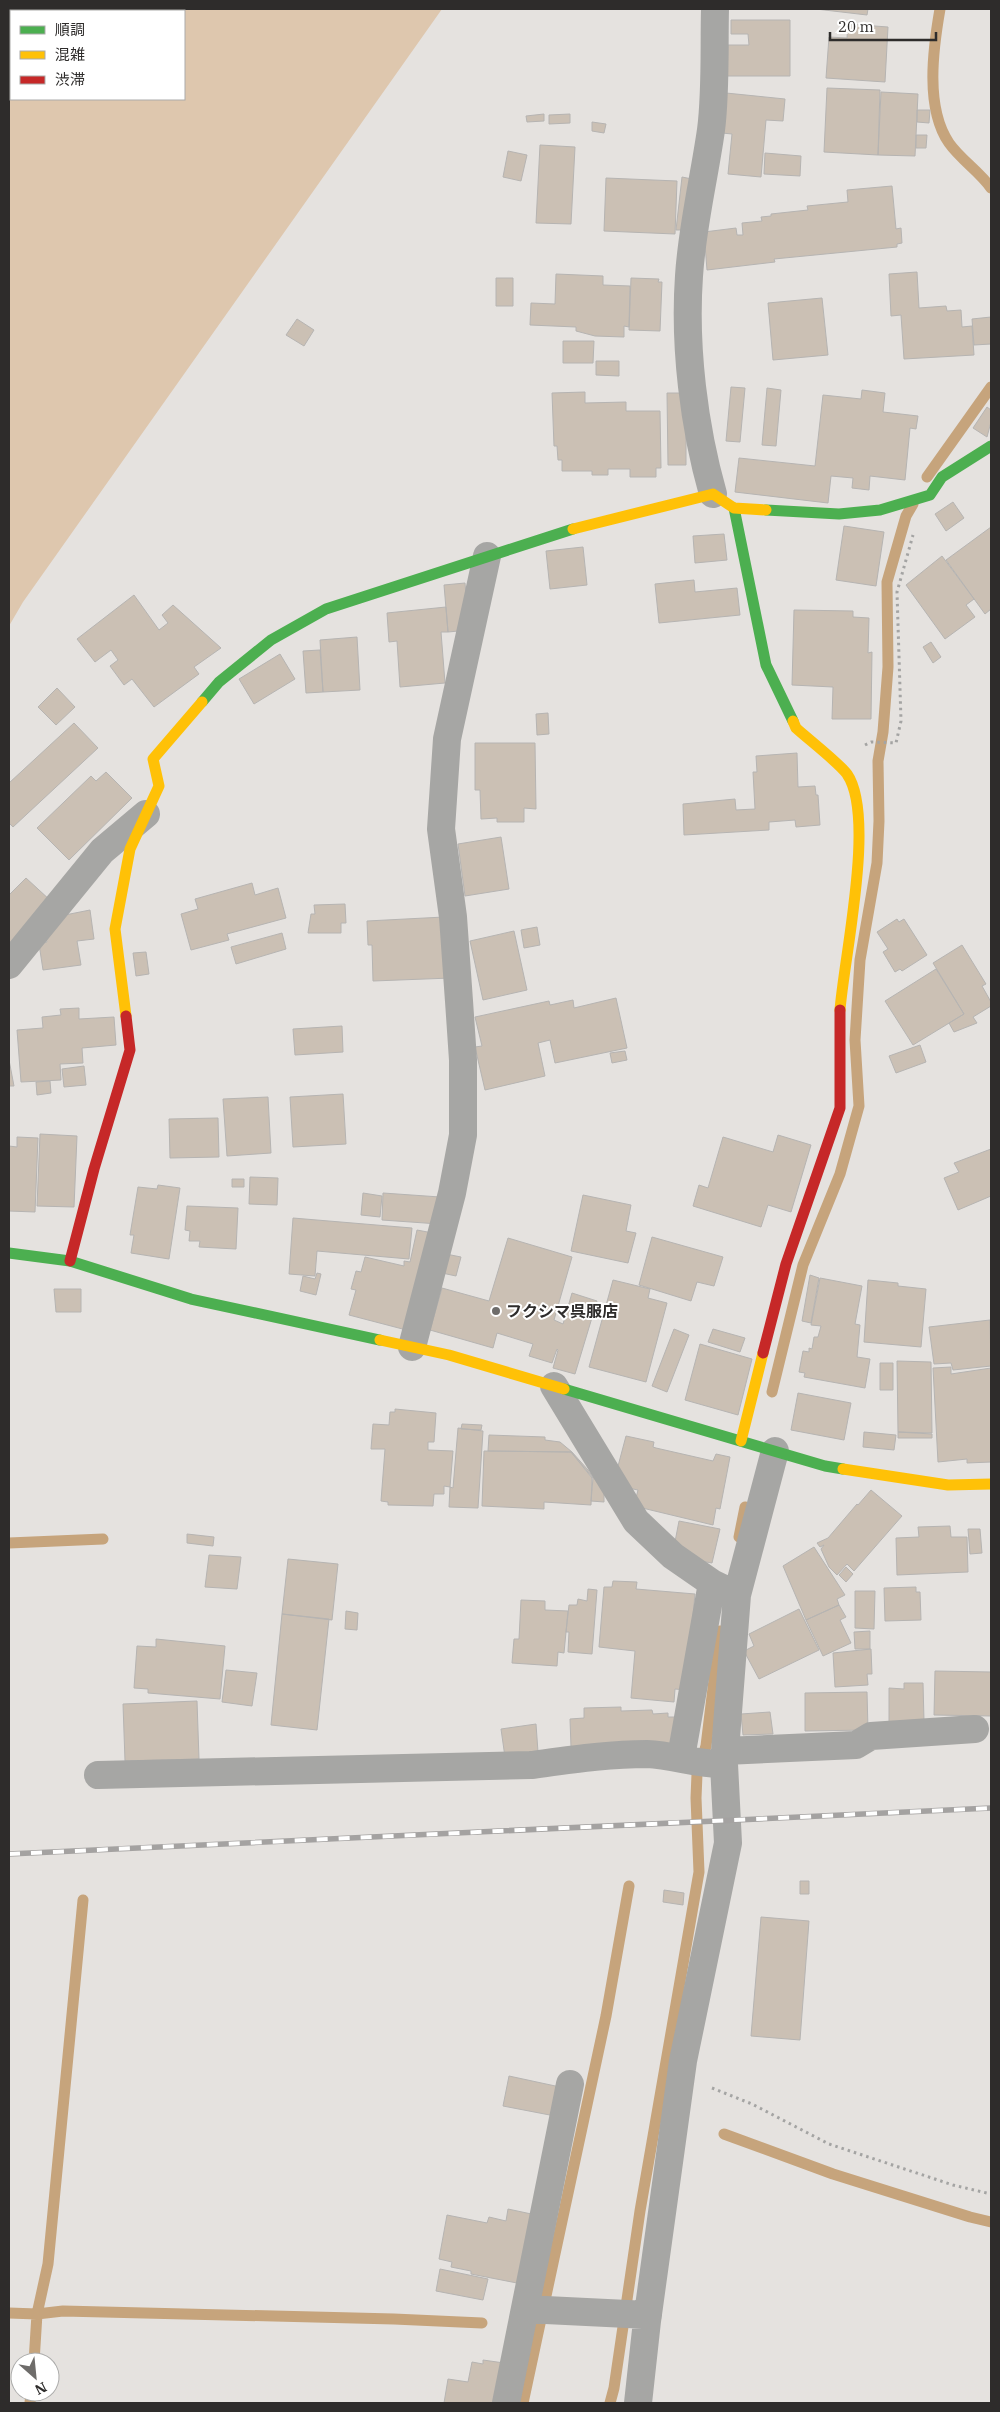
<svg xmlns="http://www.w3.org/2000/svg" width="1000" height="2412" font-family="'IBM Plex Serif','Noto Sans JP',serif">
	<rect width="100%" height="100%" fill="#e5e2df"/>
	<path fill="#dec7ae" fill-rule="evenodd" d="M9,9h433l-419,593 -14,24zM11,11h173v88h-173z"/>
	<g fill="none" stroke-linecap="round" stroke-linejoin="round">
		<path stroke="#c6a47c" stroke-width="11" d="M940,9c-7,40 -15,99 9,134 12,17 30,28 42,45
			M927,477l64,-90
			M772,1392l31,-127 37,-91 19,-68 -4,-66 5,-80 17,-97 2,-42 -1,-60 5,-29 5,-65 -1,-85 19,-66 7,-12
			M739,1537l6,-30
			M9,1543l94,-4
			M724,2134l109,40 137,43 21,5
			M9,2313l28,1 26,-3 331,8 88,4
			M34,2362l3,-48 11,-50 35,-364
			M30,2403l1,-11
			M523,2403l83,-387 23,-130
			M610,2403l4,-15 26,-177 59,-339 -3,-74 1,-24 9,-28 14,-115"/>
	</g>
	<path fill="#cbc0b4" stroke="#b6b4b2" d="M816,9h52l-1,6z
		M731,20h59v56h-63l1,-31h21l-1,-11h-17z
		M848,24l40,3 -3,55 -59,-4 3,-41 18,1z
		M827,88l53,2 -2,65 -54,-3z
		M881,92l37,2 -3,62 -37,-1z
		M726,93l59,6 -2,22 -17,-1 -5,57 -33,-3 4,-40 -10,-1z
		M917,110h13l-1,13 -12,-1z
		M544,114v7l-17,1 -1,-6z
		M570,114v9l-21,1v-9z
		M592,122l14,2 -2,9 -12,-2z
		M916,135h11l-1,13h-10z
		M540,145l35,2 -4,77 -35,-1z
		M508,151l19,4 -6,26 -18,-4z
		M765,153l36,3 -1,20 -36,-2z
		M682,177l10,2 -6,51h-10z
		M606,178l71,3 -2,53 -71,-3z
		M892,186l4,43 5,-1 1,15 -5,1v3l-123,12 1,3 -68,8 -3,-38 32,-4 1,7h6l-1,-12 20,-2 -1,-4 10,-1v-2l37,-4 -1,-4 41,-4 -1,-12z
		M917,272l2,36 27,-2 1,5 14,-1 1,17 10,-1 2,29 -70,4 -3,-44 -10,1 -2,-42z
		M556,274l47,2v9l27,1 -1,41 -5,-1v11l-29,-1 -19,-5v-4l-46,-2 1,-22 24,1z
		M496,278h17v28h-17z
		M631,278l28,1 -1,3h4l-2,49 -31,-1z
		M822,298l6,57 -55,5 -5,-57z
		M991,317v27l-17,1 -2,-26z
		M297,319l17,11 -10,16 -18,-11z
		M563,341h31l-1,22h-30z
		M596,361h23v15l-23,-1z
		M731,387l14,1 -5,54 -14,-1z
		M767,388l14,2 -5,56 -14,-1z
		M862,390l23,3 -2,19 35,4 -2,13 -6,-1 -5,52 -35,-4 -1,14 -17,-2 1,-10 -22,-2 -3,27 -93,-11 4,-34 76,8 8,-71 38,4z
		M585,392v11l41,-1v9h34l1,57h-5v9h-26v-8h-22v6h-16v-4h-30v-11h-4l-1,-14h-3l-2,-53z
		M667,393h19v72h-18z
		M987,407l4,3v12l-4,15 -14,-9z
		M953,502l11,16 -18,13 -11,-17z
		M844,526l40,6 -8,54 -40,-6z
		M991,527v82l-6,5 -39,-54z
		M724,534l3,26 -32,3 -2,-27z
		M583,547l4,38 -37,4 -4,-38z
		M942,556l32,43 -8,6 9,12 -30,22 -39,-54z
		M694,580l1,12 42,-4 3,27 -81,8 -4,-39z
		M465,583l4,47 -21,2 -4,-47z
		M134,595l25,35 9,-7 -6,-8 11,-10 48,43 -27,19 5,7 -45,33 -22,-28 -8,6 -14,-19 8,-6 -7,-10 -16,12 -18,-23z
		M446,607l2,25h-7l4,51 -45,4 -3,-46 -8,1 -2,-29z
		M794,610l59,1v6l16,1 -1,35 4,-1 -1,67h-39l1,-32 -41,-2z
		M357,637l3,53 -37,2 -3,-52z
		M931,642l10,15 -8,6 -10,-16z
		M320,650l3,42 -17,1 -3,-42z
		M280,654l15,25 -41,25 -15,-25z
		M57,688l18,19 -19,18 -18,-18z
		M548,713l1,21 -12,1 -1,-21z
		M74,723l24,25 -85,79 -4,-4v-40z
		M475,743h60l1,66 -12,-1v14h-27v-4l-16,1 -1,-29h-5z
		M797,753l1,34 17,-1 1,9h2l2,30 -24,2 -1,-7 -26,2v8l-85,5 -1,-31 52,-5 1,11 19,-1 -2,-37h4l-1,-16z
		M106,772l26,26 -63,62 -32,-32 54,-52 5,5z
		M501,837l8,52 -44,7 -7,-52z
		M26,878l25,23 -42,44v-50z
		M252,883l3,12 23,-7 8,30 -59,16 2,6 -38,10 -10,-36 17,-5 -3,-10z
		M345,904l1,19h-5v10h-33l3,-19h4l-1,-9z
		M90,910l4,29 -17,2 4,24 -38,5 -4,-26 8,-2 -1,-3 19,-24z
		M444,917l7,61 -78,3 -1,-36h-4l-1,-24z
		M897,919l2,3 5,-3 23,36 -25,16 -2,-2 -5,3 -12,-20 5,-3 -11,-17z
		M537,927l3,18 -16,3 -3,-18z
		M514,931l13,59 -44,10 -13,-59z
		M282,933l4,16 -50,15 -5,-17z
		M962,945l24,39 -4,2 9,16v4l-18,11 4,6 -23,9 -5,-9 15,-9 -31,-51z
		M146,952l3,22 -13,2 -3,-23z
		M936,969l28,45 -51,31 -28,-44z
		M616,998l11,50 -72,15 -5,-23 -12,3 7,33 -60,14 -10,-43 7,-1 -7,-29 74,-16 1,4 23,-5 1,8z
		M79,1008v11l35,-2 2,28 -34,3 1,15 -23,1 1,16 -40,2 -4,-52 26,-2 -1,-11 19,-2 -1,-6z
		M342,1026l1,26 -48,3 -2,-26z
		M920,1045l6,17 -30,11 -7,-17z
		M625,1051l2,9 -15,3 -2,-10z
		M9,1060l5,26h-5z
		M84,1066l2,19 -22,2 -2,-18z
		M50,1081l1,12 -14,2 -1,-13z
		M343,1094l3,50 -53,3 -3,-50z
		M268,1097l3,56 -44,3 -4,-57z
		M218,1118l1,39 -49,1 -1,-39z
		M40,1134l37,2 -3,71 -37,-1z
		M778,1135l33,10 -20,67 -23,-7 -7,22 -68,-21 6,-21 9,3 15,-51 50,15z
		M17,1137l21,1 -3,74 -26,-1v-65l8,1z
		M991,1149v47l-33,14 -14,-32 15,-6 -5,-9z
		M250,1177l28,1 -1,27 -28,-1z
		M232,1179h12v8h-12z
		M158,1185l22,3 -11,71 -38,-6 3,-18h-4l8,-48 19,2z
		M363,1193l19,3 -2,21 -19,-2z
		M383,1193l57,4 -1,27 -57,-4z
		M583,1195l48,10 -5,26 10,2 -8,30 -57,-12z
		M187,1206l51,2 -2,41 -37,-2 1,-6h-11l1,-10 -5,-1z
		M293,1218l119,10 -3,31 -92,-8 -2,25 -26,-2z
		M417,1230l21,4 -24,98 -65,-17 7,-25 -5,-1 5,-18 5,1 4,-15 39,9v-5l6,1z
		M652,1237l71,20 -9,29 -17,-4 -6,19 -52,-16z
		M508,1238l64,19 -18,63 9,4 9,-31 25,8 -22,73 -22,-6 5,-18 -1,-1 -5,14 -23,-7 4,-12 -36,-11 -4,15 -63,-18 12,-42 47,13z
		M446,1254l15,3 -5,19 -14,-3z
		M317,1273l4,1 -5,21 -16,-4 3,-15 12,3z
		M810,1275l9,3 -8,45 -9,-2z
		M820,1278l42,8 -7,38 5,1 -3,32 13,2 -5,29 -61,-11 1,-4 -6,-1 4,-21 6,1v-4l3,1 2,-12h4l3,-11 -10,-1z
		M613,1280l37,9 -2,9 19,5 -21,79 -57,-15z
		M868,1280l30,3v3l28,3 -5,58 -57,-5z
		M54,1289h27v23h-25z
		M990,1320l1,46 -38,4 -2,-7 -17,1 -5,-37z
		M674,1329l15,6 -22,57 -15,-6z
		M713,1329l32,9 -5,14 -32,-10z
		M700,1344l52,15 -14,56 -53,-15z
		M897,1361l34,1 1,71 -34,-1z
		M880,1363h13v27h-13z
		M951,1367v7l40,-6v94l-24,1v-4l-29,3 -5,-94z
		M798,1393l53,10 -7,37 -53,-10z
		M395,1409l41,4 -2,29h-6v8l25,1 -3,36 -6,-1v8h-10l-1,12 -45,-1v-3l-7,-1 4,-52h-14l2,-25 16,1 1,-13h5z
		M462,1424l20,1 -1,5 -20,-1z
		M458,1428l25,3 -5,77 -29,-1 1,-20 3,1z
		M864,1432l32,3 -2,15 -31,-3z
		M898,1432l34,2v4h-34z
		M489,1435l56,2v3l15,2 12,10 16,18 16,22v10l-13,-1 2,-23 -22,-26 -83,-1z
		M626,1436l28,6 -1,5 3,1 57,13 3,-7 14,3 -10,52 -4,-1 -3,17 -79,-19 4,-16 -25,-5z
		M484,1451l87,1 21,26 -1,27 -47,-3v7l-62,-3z
		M871,1490l31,26 -48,55 -7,-7 -10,11 -8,-8 -8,-18 3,-4 -4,2 -3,-4 11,-5 29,-34 1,1z
		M679,1521l41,8 -8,34 -34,-6 -4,-10z
		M950,1526l1,11h16l1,35 -71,3 -1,-37 23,-1 -1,-10z
		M968,1529h12l2,24 -12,1z
		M187,1534l27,3 -1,9 -26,-3z
		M814,1547l31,48 -8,4 2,6 -33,15 -23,-54z
		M209,1555l32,2 -4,32 -32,-2z
		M288,1559l50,5 -6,56 -50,-6z
		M846,1567l7,7 -7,8 -7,-7z
		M613,1581l24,1 -1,7 59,5 -9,96 -11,-1 -1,13 -43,-4 4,-47 -36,-4 5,-60h8z
		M916,1587v5h4l1,28 -36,1 -1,-33z
		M588,1589l9,1 -5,64 -24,-2 1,-20h-3l3,-27h8l1,-6 9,2z
		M855,1591h20l-1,38 -19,-1z
		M521,1600l24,1v9l23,1 -4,42 -6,-1 -1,14 -45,-3 2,-24h5z
		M839,1605l7,12 -6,3 11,23 -28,13 -17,-36z
		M799,1609l20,41 -60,29 -15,-28 10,-5 -5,-12z
		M346,1611l12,2 -1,17 -12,-1z
		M282,1614l47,5 -12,111 -46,-5z
		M870,1631v18h-15l-1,-17z
		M156,1639l69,7 -5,53 -72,-6v-4l-14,-1 3,-42 19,1z
		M871,1649l1,25h-5l1,11 -33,2 -2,-34z
		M226,1670l31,3 -5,33 -30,-4z
		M935,1671l56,1v44l-57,-1z
		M904,1683h19l1,38 -35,1v-34l15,1z
		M867,1692l1,38 -63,1v-38z
		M197,1701l2,58 -74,2 -2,-57z
		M621,1707v4l31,-1 1,4 15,-1v4h7l1,28 -105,2 -1,-28 14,-1v-10z
		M770,1712l3,22 -30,1 -2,-21z
		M536,1724l2,28 -33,5 -4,-28z
		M800,1881h9v13h-9z
		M664,1890l20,3 -1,12 -20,-3z
		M761,1917l48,4 -9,119 -49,-4z
		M509,2076l51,11 -5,29 -52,-10z
		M508,2209l28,6 -14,69 -51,-10v-3l-20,-4 1,-5 -13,-3 8,-44 40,8 2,-6 17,4z
		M440,2269l48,10 -5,21 -47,-9z
		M483,2360l28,4 -2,39h-65l4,-24 20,3 4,-20 11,2z"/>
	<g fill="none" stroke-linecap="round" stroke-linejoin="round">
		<path stroke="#a4a4a3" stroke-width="3" stroke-dasharray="2.5 4" stroke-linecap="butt" d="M865,745l6,-3 25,1 5,-22 -4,-129 16,-57
			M712,2088l40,16 77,40 124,41 38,9"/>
		<path stroke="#a6a6a4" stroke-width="28" d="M713,494c-19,-67 -29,-147 -24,-218 3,-49 15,-97 22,-146 5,-39 3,-81 4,-121
			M9,965l93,-114 44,-37
			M412,1347l40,-154 11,-58v-75l-4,-59 -6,-84 -12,-88 6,-90 40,-183
			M554,1386l82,135 37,35 39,27 25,12
			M725,1751l131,-6 15,-9 104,-7
			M681,1757l31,-174
			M98,1775l433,-10c38,-5 78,-11 116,-11 27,1 52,11 77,10
			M525,2309l123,6
			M506,2403l64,-319
			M638,2403l9,-82 36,-260 45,-218 -4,-79 13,-169 38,-144"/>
		<path stroke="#4caf50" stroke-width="11" d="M734,508l32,157 27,56
			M766,510l73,4 41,-4 50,-15 12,-18 49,-31
			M202,702l17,-20 52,-42 55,-31 247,-80
			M9,1253l61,8 121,38 189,41
			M564,1389l261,77 18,3"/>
		<path stroke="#ffc107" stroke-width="11" d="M573,529l140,-35 21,14 32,2
			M793,721l3,7c12,11 42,34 51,46 29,42 -3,183 -7,236
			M126,1016l-11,-87 15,-80 29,-63 -6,-27 49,-57
			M380,1340l69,15 115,34
			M741,1441l22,-88
			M843,1469l105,16 43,-1"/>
		<path stroke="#c62828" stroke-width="11" d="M70,1261l24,-92 36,-119 -4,-34
			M763,1353l23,-89 54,-156v-98"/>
		<g stroke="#a4a2a1" stroke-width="5.5">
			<path id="rail" d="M9,1854l982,-46"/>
		</g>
		<use href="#rail" stroke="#fff" stroke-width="4" stroke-dasharray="11" stroke-linecap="butt"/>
	</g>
	<circle fill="#6e6c6a" stroke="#fff" stroke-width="2" cx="496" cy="1311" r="5"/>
	<g text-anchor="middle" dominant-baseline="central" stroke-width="4" stroke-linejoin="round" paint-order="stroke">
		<g font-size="16" font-weight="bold" fill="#2e2c2b" stroke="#fff" text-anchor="start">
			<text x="506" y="1311">フクシマ呉服店</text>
		</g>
	</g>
	<rect width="1000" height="2412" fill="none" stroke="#2e2c2b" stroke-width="20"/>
	<rect x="10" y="10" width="175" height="90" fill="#ffffff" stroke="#ababaa"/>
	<rect x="20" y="26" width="25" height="8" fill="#4caf50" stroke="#ababaa"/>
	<text x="55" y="35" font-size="15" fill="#2e2c2b">順調</text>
	<rect x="20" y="51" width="25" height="8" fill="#ffc107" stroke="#ababaa"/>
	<text x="55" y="60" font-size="15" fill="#2e2c2b">混雑</text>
	<rect x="20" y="76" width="25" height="8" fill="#c62828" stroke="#ababaa"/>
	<text x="55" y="85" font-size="15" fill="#2e2c2b">渋滞</text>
	<g transform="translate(35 2377) rotate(153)"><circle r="24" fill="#ffffff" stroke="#ababaa"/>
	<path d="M0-4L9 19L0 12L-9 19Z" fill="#6e6c6a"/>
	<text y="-8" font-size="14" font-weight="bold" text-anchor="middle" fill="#2e2c2b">N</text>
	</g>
	<path d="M830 32v8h106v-8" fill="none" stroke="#2e2c2b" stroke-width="2.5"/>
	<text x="838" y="32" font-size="15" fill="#2e2c2b" stroke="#ffffff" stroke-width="4" paint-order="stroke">20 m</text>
</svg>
